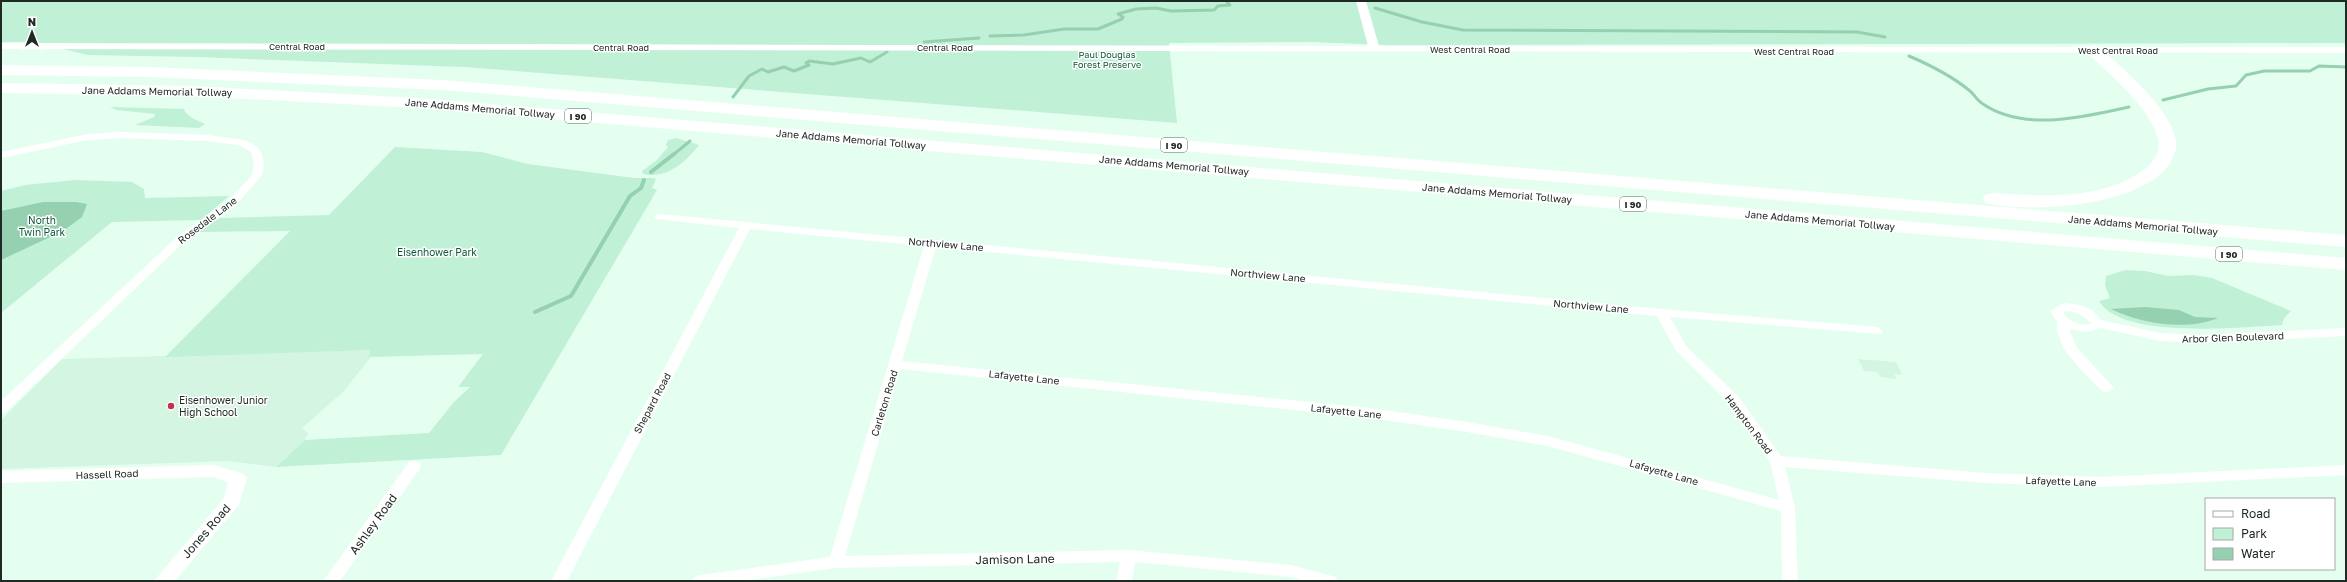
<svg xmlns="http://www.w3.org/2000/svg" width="2347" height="582" font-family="'Golos Text',sans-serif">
	<rect width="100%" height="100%" fill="#e4fff0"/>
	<path fill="#d3f5e2" d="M372,350l-4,7h3l-28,35 -41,36 6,5 -3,7 -29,27 -48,-6 -227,8v-49l61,-61z
		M1858,359l38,3 6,13 -8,-1 3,5 -17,-2 -3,-5 -13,-1z"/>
	<path fill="#c0f0d5" d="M1,1h2345v42l-958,2 -77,-3 -142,1 8,80 -713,-56 -267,-10 -109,-2 -55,-13h-32z
		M110,107l74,2 1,3 7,6 13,6 -6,4 -64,-3 19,-8 1,-3 -38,-4z
		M676,138l23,7c-14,18 -32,34 -56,29l-1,-3 14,-10 12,-14 -2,-2 2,-5z
		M395,147l87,5 46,12 106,14h19l3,1 -4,9 5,2 -156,265 -225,12 29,-27 124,-7 25,-31 16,-15h-12l25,-33 -115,3 3,-7 -206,7 125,-126 -92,1 22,-14 109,-3z
		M75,180l57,2 12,7 1,9 84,-2 -28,24 -89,2 -111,91v-122l24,-6z
		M2126,270l19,1 23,5 26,-1 18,3 79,33 -7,7 -2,7c-41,2 -160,15 -183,-24l11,-3 -5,-13 1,-9z"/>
	<path fill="#95d0b0" d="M43,202h33l11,2 -5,13 -19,14 -62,29v-49z
		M2145,307l34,3 16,7 23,1c-32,13 -76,6 -107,-9z"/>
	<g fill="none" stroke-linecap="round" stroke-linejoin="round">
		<path stroke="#95d0b0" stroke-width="3" d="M1375,8l47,14 41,8 394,2 28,5
			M990,36l34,-1 40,-6h34l24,-10 1,-2 -5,-3 18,-5 20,-1 15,3 43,-1 4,-4 12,-1 -3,-3 2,-1
			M924,42l55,-4
			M1909,56c21,9 43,20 61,35 5,4 7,10 13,13 41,28 101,13 146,3
			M733,97l16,-21 13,-7 6,3 16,-5 10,4 15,-6 -3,-2 3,-2 24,3 28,-6 9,4 17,-10
			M2163,100l45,-11 28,-3 10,-11 18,-4h46l9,-5 27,1
			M673,155l17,-14"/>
		<path stroke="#95d0b0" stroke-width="4" d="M651,172l23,-18
			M535,312l36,-16 59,-100 11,-8 3,-8"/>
		<path fill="#fff" fill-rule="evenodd" d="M121,132l87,3 36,5 12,6 6,8 2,11 -2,10 -26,30 -51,36 -179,171 -5,1v-12l176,-164 51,-36 24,-26 2,-10 -2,-11 -4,-4 -10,-5 -30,-4 -87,-3 -33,2 -87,18v-6l87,-18z
			M660,214l1001,95 216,18 6,4 -2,3 -211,-17 16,29 52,50 43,60 205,17 116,4 244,-12v10l-244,12 -116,-4 -201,-16 10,41 3,73h-16l-1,-70 -233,-65 -81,-14 -97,-14 -470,-49 -55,187 284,-6 162,15 45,12 2,4h-31l-16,-4 -156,-15 -3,19h-16l4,-19 -284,6 -93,13h-51l2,-4 6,-2 130,-18 94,-311 -174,-17 -183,352h-16l188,-353 -83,-9 -2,-2 2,-2zM936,247l721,69 19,35 52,51 42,60 9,38 -231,-64 -81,-14 -97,-14 -468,-47z
			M2064,303l17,2 11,5 9,10 59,13 40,2 146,-7v8l-146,7 -40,-2 -59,-13 -15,4 -17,-3 8,19 37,40 -7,4 -5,-1 -22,-22 -16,-20 -7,-18v-9l-7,-11zM2066,311c11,1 18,4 25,13 -11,2 -23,-2 -28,-12z
			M414,461l5,1 2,4 -2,4 -79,111h-17l86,-119z"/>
		<path fill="#fff" fill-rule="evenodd" d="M1356,1h10l13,45 967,1v6l-2345,-4v-6l1367,3z
			M213,465l31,9 3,4 -8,27 -64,76h-21l70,-83 4,-16 -15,-5 -212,6v-12z"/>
		<path fill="#fff" fill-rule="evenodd" d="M2094,45l6,2c24,24 68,58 76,93 2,7 -2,16 -6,23 -27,43 -139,51 -185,40l-2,-4 2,-4 7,-2c50,3 111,8 153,-24 8,-7 16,-17 13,-29 -6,-32 -48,-64 -70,-87l-2,-3 2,-3z
			M1,65l149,2 292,13 1904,155v12l-1904,-157 -292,-13 -149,-2z
			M1,83l191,3 226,12 1928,160v12l-1928,-162 -226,-12 -191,-3z"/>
	</g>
	<circle fill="#c4334e" stroke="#fff" stroke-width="1.5" cx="171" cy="406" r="4"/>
	<g text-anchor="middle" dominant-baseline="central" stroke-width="3" stroke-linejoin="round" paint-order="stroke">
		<g font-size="9" fill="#202a25" stroke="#fff">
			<text x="297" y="46">Central Road</text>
			<text x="621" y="47">Central Road</text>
			<text x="945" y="47">Central Road</text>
			<text x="1470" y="49">West Central Road</text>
			<text x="2118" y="50">West Central Road</text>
			<text x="1794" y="51">West Central Road</text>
		</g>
		<g font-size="9" fill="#0e573a" stroke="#fff">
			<text x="1107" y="54">Paul Douglas<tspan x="1107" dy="10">Forest Preserve</tspan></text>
		</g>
		<g fill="#fff" stroke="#636a66" stroke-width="1">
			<rect x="565" y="109" width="26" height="14" rx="3"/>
			<rect x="1161" y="138" width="26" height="14" rx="3"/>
			<rect x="1620" y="197" width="26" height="14" rx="3"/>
			<rect x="2216" y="247" width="26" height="14" rx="3"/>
		</g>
		<g font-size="9" font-weight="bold" fill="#202a25">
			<text x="578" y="116">I 90</text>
			<text x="1174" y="145">I 90</text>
			<text x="1633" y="204">I 90</text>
			<text x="2229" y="254">I 90</text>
		</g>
		<g font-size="10" fill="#202a25" stroke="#fff">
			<text transform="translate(157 91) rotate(1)">Jane Addams Memorial Tollway</text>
			<text transform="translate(480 108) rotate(5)">Jane Addams Memorial Tollway</text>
			<text transform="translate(851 139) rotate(5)">Jane Addams Memorial Tollway</text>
			<text transform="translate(1174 165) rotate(5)">Jane Addams Memorial Tollway</text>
			<text transform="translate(1497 193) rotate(5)">Jane Addams Memorial Tollway</text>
			<text transform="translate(207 220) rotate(-37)">Rosedale Lane</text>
			<text transform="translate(1820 220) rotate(5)">Jane Addams Memorial Tollway</text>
			<text transform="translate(2143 225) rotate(5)">Jane Addams Memorial Tollway</text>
			<text transform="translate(946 244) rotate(5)">Northview Lane</text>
			<text transform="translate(1268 275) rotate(5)">Northview Lane</text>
			<text transform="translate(1591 306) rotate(5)">Northview Lane</text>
			<text transform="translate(2233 337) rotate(-2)">Arbor Glen Boulevard</text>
			<text transform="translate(1024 377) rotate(6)">Lafayette Lane</text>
			<text transform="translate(652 403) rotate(-62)">Shepard Road</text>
			<text transform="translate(884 403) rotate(-73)">Carleton Road</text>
			<text transform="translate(1346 411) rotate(6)">Lafayette Lane</text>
			<text transform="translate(1749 424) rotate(53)">Hampton Road</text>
			<text transform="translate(1664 472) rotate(16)">Lafayette Lane</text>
			<text transform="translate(107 474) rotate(-2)">Hassell Road</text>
			<text transform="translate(2061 481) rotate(2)">Lafayette Lane</text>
		</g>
		<g font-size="10" fill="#0e573a" stroke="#fff">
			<text x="42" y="220">North<tspan x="42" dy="12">Twin Park</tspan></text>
			<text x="437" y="252">Eisenhower Park</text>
		</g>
		<g font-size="10" fill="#202a25" stroke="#fff" text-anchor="start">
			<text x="179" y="400">Eisenhower Junior<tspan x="179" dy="12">High School</tspan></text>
		</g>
		<g font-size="12" fill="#202a25" stroke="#fff">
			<text transform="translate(373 524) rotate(-54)">Ashley Road</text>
			<text transform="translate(206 531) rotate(-49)">Jones Road</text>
			<text transform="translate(1015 559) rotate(-1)">Jamison Lane</text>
		</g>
	</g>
	<rect width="2347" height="582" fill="none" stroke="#202a25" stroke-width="4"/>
	<rect x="2205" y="498" width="130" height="72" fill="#ffffff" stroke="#a6aaa8"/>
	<rect x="2213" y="511" width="20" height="6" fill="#ffffff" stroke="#a6aaa8"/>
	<text x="2241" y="518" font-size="12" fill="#202a25">Road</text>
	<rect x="2213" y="528" width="20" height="12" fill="#c0f0d5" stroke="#a6aaa8"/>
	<text x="2241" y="538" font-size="12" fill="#202a25">Park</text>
	<rect x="2213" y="548" width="20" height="12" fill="#95d0b0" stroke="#a6aaa8"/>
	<text x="2241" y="558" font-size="12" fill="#202a25">Water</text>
	<g transform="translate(32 32)" stroke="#ffffff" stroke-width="3" paint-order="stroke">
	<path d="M0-3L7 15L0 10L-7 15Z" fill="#202a25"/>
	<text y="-6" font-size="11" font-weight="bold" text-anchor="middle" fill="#202a25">N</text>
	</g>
</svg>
